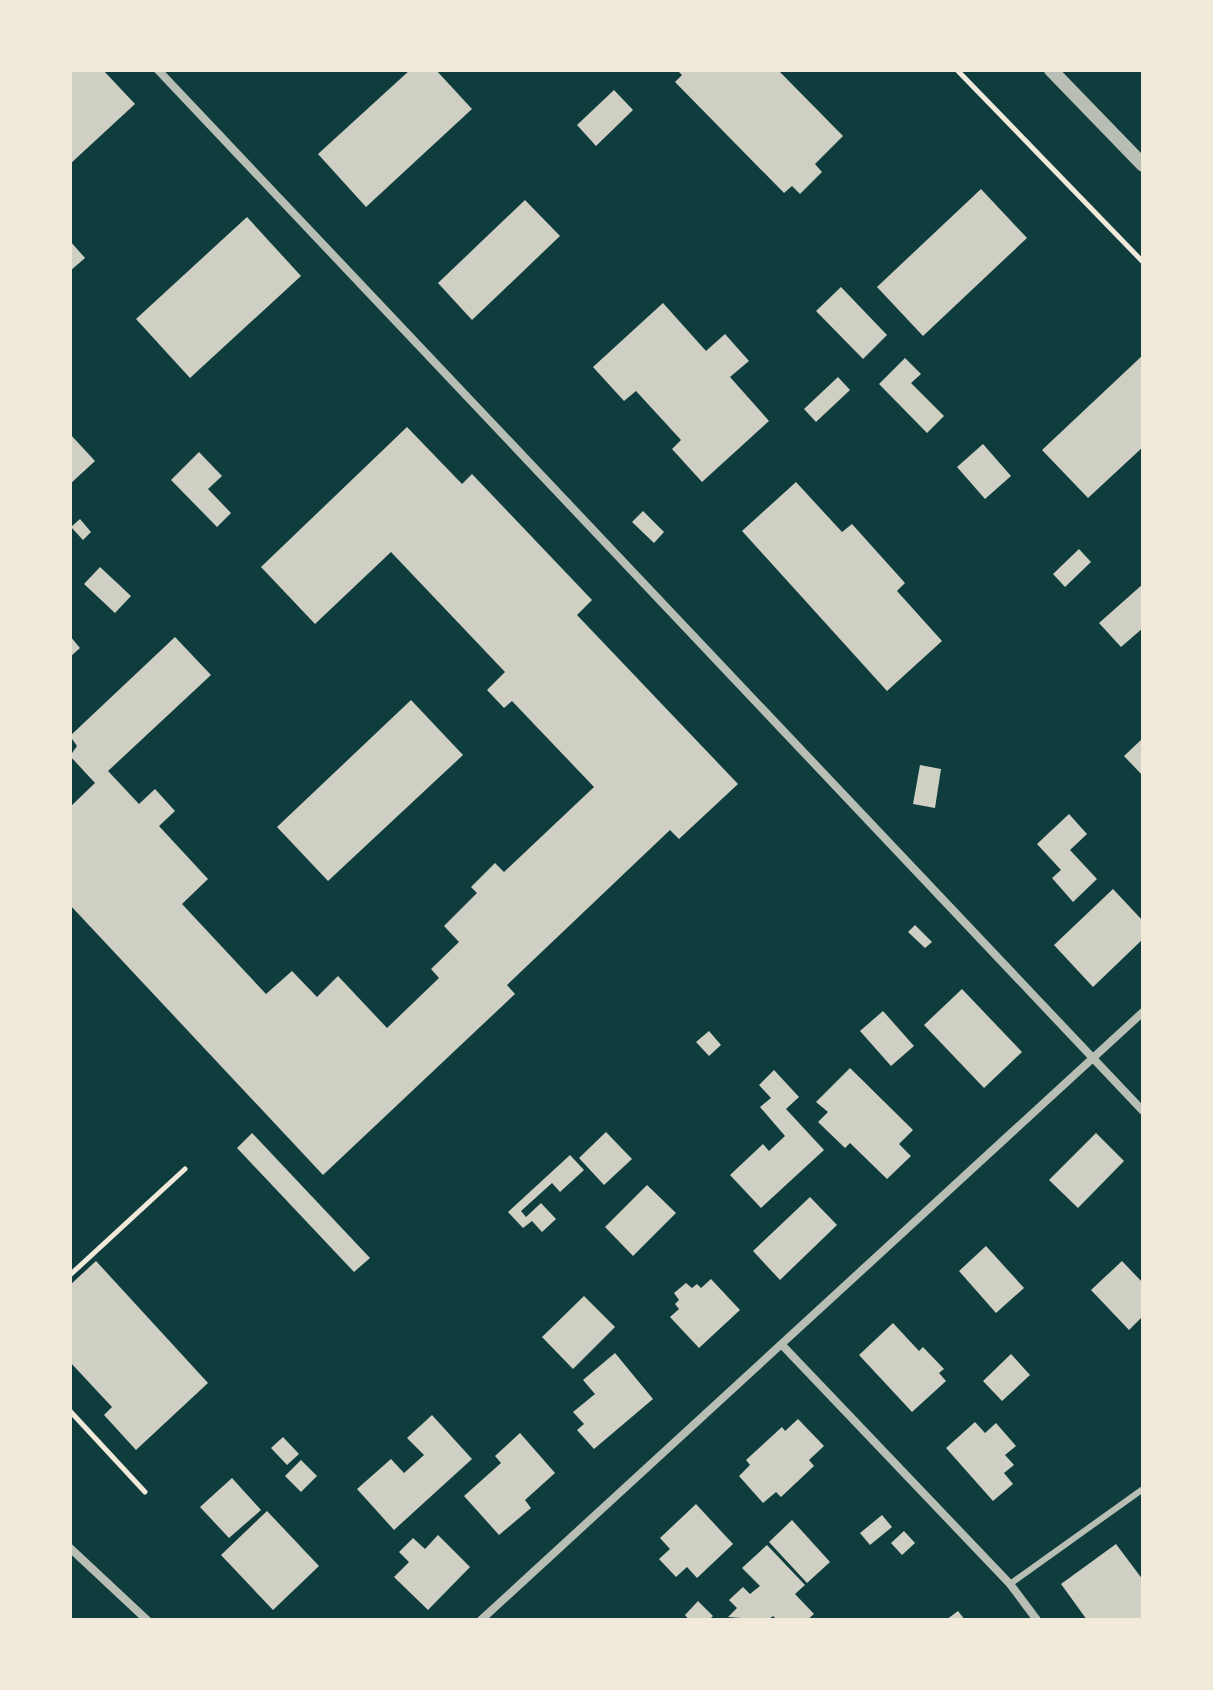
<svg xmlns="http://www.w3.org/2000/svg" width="1213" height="1690" font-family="'Public Sans',sans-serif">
	<rect width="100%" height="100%" fill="#0f3d3e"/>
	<path fill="#cfcfc3" d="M70,70h33l32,34 -65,60z
		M410,70h26l36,39 -106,98 -48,-53z
		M677,70h101l65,66 -28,28 7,8 -22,22 -8,-8 -8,7 -109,-111 7,-7z
		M614,90l19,20 -37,36 -19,-21z
		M981,189l46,49 -104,98 -46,-49z
		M525,200l35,36 -88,84 -34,-37z
		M247,217l54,59 -111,102 -54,-59z
		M70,241l15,17 -15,13z
		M841,287l46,48 -24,24 -47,-48z
		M663,303l43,48 19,-17 24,27 -19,16 39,44 -67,61 -30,-33 9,-9 -45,-49 -12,10 -31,-34z
		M1143,355v92l-55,51 -46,-48z
		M905,358l16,16 -10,9 33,33 -17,17 -48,-49z
		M838,377l12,13 -34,32 -12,-13z
		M407,427l55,57 10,-10 120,126 -15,15 161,169 -59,55 -9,-9 -163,155 8,9 -192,181 -253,-270v-98l25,-24 -25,-27 7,-10 -7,-10 105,-99 36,38 -103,96 31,33 16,-15 20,22 -16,15 49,53 -26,25 84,90 26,-23 25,26 21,-21 49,52 52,-50 -8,-9 28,-27 -15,-16 33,-33 -6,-6 24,-24 9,9 90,-85 -82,-86 -8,7 -17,-18 18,-18 -114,-120 -76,72 -54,-57z
		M70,434l25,27 -25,23z
		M983,444l28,32 -26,23 -28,-32z
		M199,452l23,24 -14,13 23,24 -14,14 -46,-47z
		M796,482l46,50 10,-8 53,59 -8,8 45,50 -55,50 -145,-160z
		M643,511l21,21 -10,11 -22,-21z
		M80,519l11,13 -8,8 -12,-13z
		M1079,549l12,13 -26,25 -12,-13z
		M100,567l31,29 -16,17 -31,-29z
		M1143,584v44l-22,19 -22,-24z
		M70,636l10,12 -10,9z
		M411,700l52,55 -135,126 -51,-54z
		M1142,739l1,2v35l-19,-20z
		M920,765l21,4 -6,39 -22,-4z
		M1069,814l18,20 -17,16 27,29 -24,23 -21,-24 9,-8 -24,-26z
		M1113,889l30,32v18l-50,48 -39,-42z
		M915,925l17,17 -7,6 -17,-16z
		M962,989l60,63 -38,36 -60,-63z
		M883,1011l31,35 -23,20 -31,-35z
		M709,1031l12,14 -12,11 -13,-14z
		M850,1068l63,62 -14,14 12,12 -24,23 -37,-36 -5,5 -27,-26 10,-10 -12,-10z
		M774,1070l25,27 -13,12 38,41 -63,58 -31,-33 33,-31 6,7 16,-15 -25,-29 11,-9 -12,-13z
		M606,1132l26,27 -28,26 -25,-27z
		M252,1133l118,125 -16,14 -117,-124z
		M1096,1133l28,28 -46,47 -29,-28z
		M570,1155l14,15 -24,22 -8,-9 -31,28 5,6 15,-14 15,16 -14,13 -10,-11 -9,7 -15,-16z
		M647,1185l29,28 -43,43 -28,-29z
		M810,1197l27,28 -57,55 -27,-29z
		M986,1246l38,42 -28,25 -37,-42z
		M96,1261l112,122 -72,67 -32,-35 8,-8 -42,-45v-77z
		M1122,1261l21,22v33l-14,14 -38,-40z
		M711,1279l29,31 -41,38 -29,-31 9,-8 -4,-5 4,-4 -5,-7 12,-10 6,5 5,-4 4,4z
		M584,1296l31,31 -42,42 -31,-32z
		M893,1323l26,28 4,-4 21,22 -5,4 7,8 -34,31 -53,-57z
		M615,1353l38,46 -59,50 -17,-19 7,-6 -11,-12 22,-18 -12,-14z
		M1011,1354l19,21 -28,26 -19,-20z
		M432,1415l40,44 -78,71 -37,-41 34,-30 13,14 20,-18 -17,-17z
		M798,1419l26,27 -15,14 5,6 -33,31 -5,-5 -13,11 -24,-27 11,-11 -4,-5 36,-33 3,4z
		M975,1422l10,11 11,-10 20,23 -11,9 9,10 -10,8 9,11 -20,17 -47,-53z
		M520,1433l35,40 -30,27 6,8 -32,27 -35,-39 37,-33 -6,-7z
		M283,1437l16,17 -12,11 -16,-17z
		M301,1460l16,16 -16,16 -16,-16z
		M232,1478l29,32 -32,28 -29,-31z
		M696,1504l37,40 -36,34 -10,-11 -11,10 -17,-18 11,-10 -10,-11z
		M267,1511l52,55 -46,44 -52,-55z
		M882,1515l10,12 -22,18 -10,-12z
		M792,1520l38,42 -23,21 -38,-41z
		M904,1531l11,12 -13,12 -11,-12z
		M438,1535l32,32 -42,43 -34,-33 15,-15 -10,-10 14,-14 12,11z
		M1116,1544l27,36v40h-56l-26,-36z
		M767,1545l38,40 -10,9 19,20 -7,6h-30l-4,-4 -5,4 -40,-3 9,-9 -8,-8 14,-13 7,7 10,-8 -18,-18z
		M698,1601l15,15 -4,4h-20l-4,-5z
		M958,1611l7,9h-19z"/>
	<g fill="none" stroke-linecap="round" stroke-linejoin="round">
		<path stroke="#f1e9da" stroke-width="5" d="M957,70l186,192
			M70,1275l115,-106
			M70,1411l75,81"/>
		<path stroke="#b8beb3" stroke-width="6" d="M1010,1584l133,-95"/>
		<path stroke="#b8beb3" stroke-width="8" d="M158,70l985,1041
			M783,1346l227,238 27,36
			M70,1548l77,72
			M481,1620l662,-608"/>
		<path stroke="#b8beb3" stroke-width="14" d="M1051,70l92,95"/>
	</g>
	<rect width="1213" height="1690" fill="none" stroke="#f1e9da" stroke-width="144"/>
</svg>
